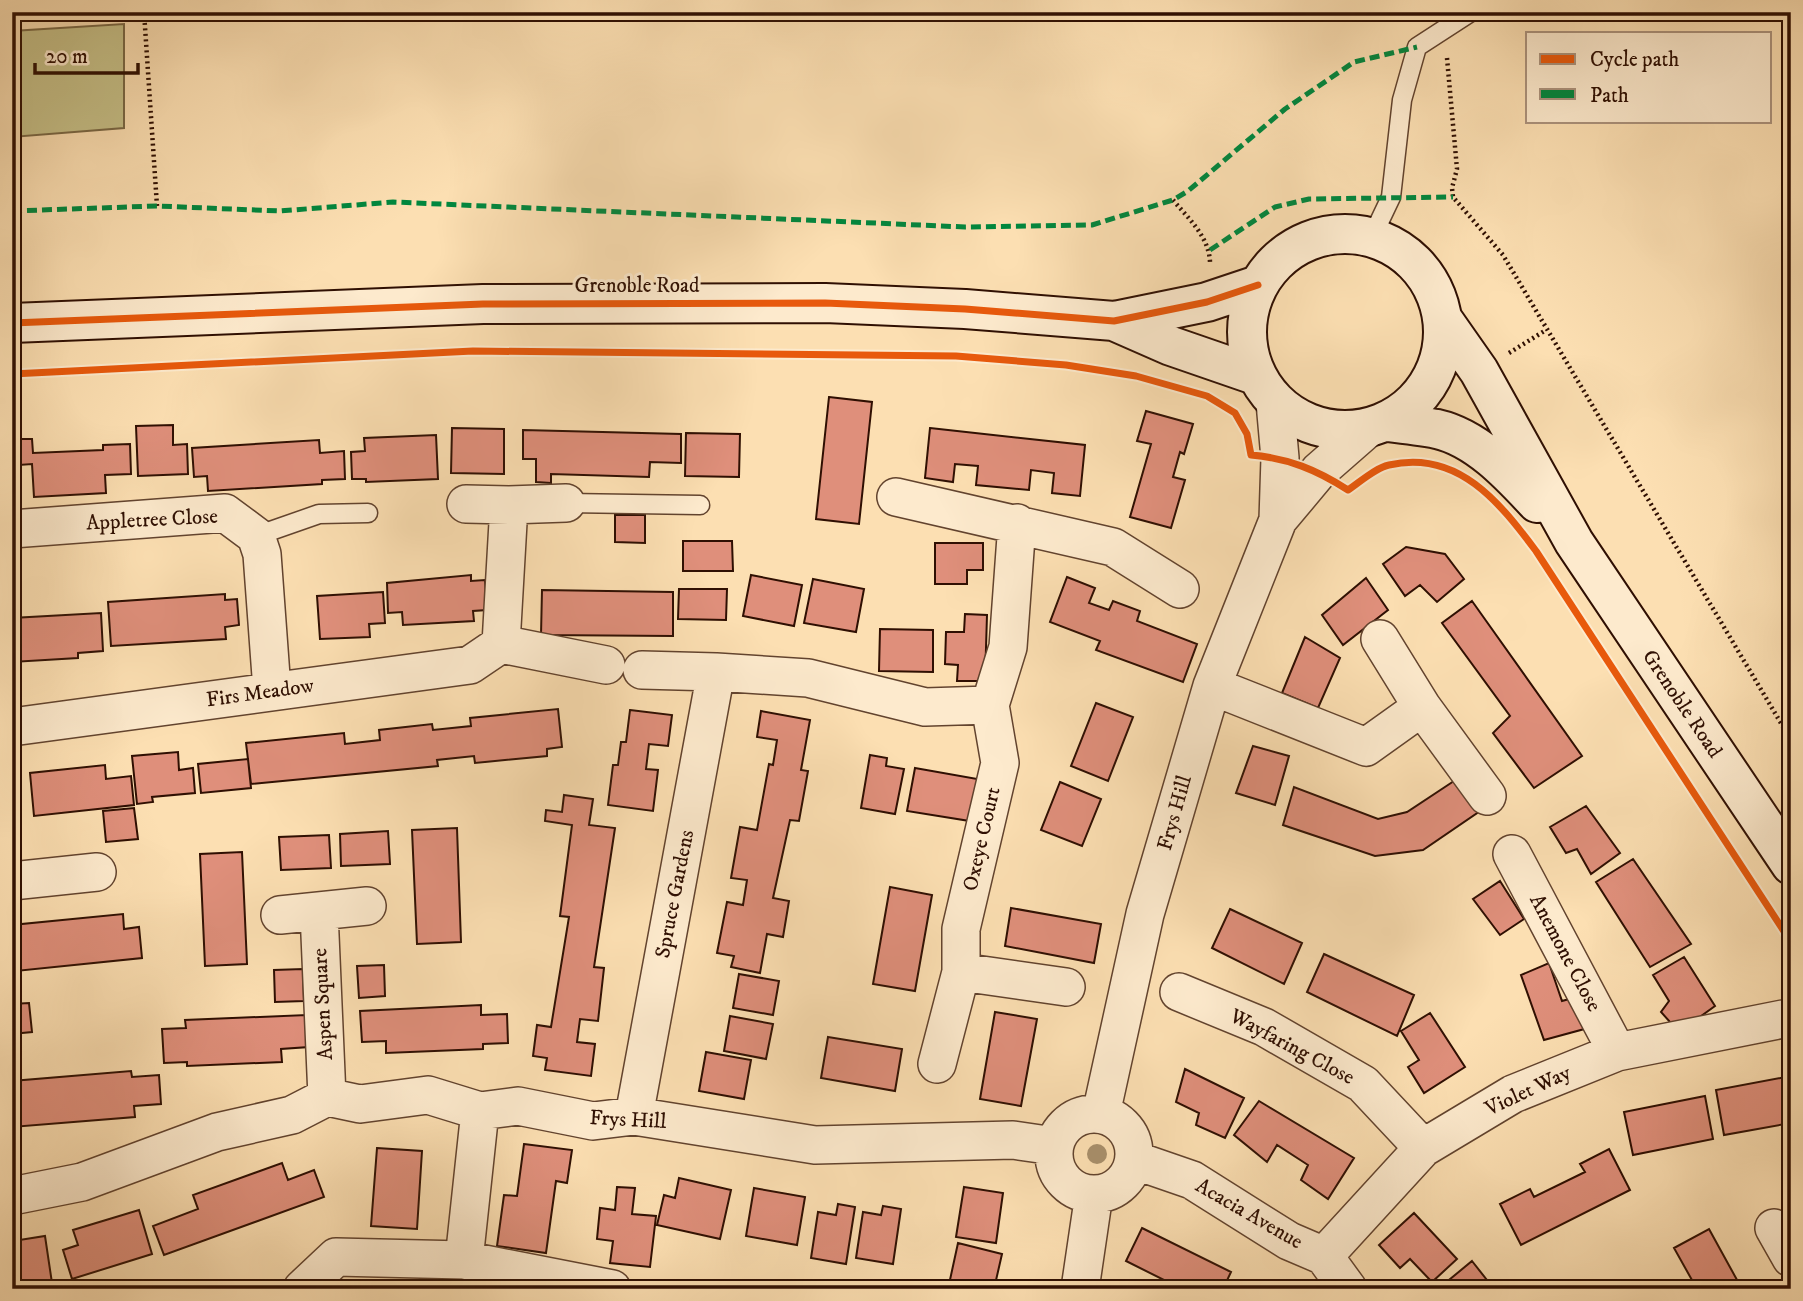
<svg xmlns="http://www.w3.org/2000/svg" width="1803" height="1301" font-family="'IM FELL DW Pica',serif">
	<rect width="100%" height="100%" fill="#fcdfb2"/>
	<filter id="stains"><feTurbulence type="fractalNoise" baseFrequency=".00286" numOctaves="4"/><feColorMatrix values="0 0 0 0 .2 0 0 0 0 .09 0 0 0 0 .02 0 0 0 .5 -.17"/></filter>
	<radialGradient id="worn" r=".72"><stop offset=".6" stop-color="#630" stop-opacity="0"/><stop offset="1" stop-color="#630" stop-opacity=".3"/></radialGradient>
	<path fill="#c6c088" stroke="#7a6845" stroke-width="2" d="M124,24v104l-112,9v-106z"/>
	<path fill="#df8f7b" stroke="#2f0f02" stroke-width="2" d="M829,397l43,5 -13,122 -43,-5z
		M1146,411l47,13 -9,30 -4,-2 -7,25 12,3 -14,48 -41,-11 21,-73 -14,-3z
		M173,425v20l14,-1 1,30 -50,2 -2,-50z
		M452,428l52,1v45l-53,-1z
		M930,428l155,17 -5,51 -28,-3 2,-20 -23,-3 -2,20 -53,-5 2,-19 -23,-2 -2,18 -28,-4z
		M523,430l158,4v29l-31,-1 -1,15 -98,-3v9l-15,-1v-23h-13z
		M686,433l54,1 -1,43 -54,-1z
		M436,435l2,44 -72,3v-3h-14l-1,-27 14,-1 -1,-13z
		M18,439h14l1,14 70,-3v-5l27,-1 1,30 -26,1 1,18 -72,4 -2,-33 -13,1z
		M319,440l1,13 24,-2 1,28 -23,1v4l-114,7 -1,-15 -13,1 -2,-29z
		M615,515h30v28l-30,-1z
		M683,541h49l1,30h-50z
		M935,543h48v27h-16v14h-32z
		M1406,547l39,7 19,25 -27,23 -17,-17 -15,11 -22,-32z
		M471,575v6l14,-1 2,30 -14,1 1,10 -71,4 -1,-13 -14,1 -1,-30z
		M751,575l51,10 -8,41 -51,-10z
		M1067,577l28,11 -6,15 20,7 4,-9 27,10 -3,10 60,23 -14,38 -87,-32 4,-9 -50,-19z
		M1366,578l22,32 -45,35 -21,-30z
		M813,579l51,10 -8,43 -52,-9z
		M679,589h48l-1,31 -48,-1z
		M542,590l131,2v44l-132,-1z
		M383,592l2,31 -16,1 1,13 -50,2 -3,-43z
		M225,594v6l12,-1 2,26 -14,2 1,12 -115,7 -3,-44z
		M1472,601l110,155 -48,32 -41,-55 17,-17 -68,-93z
		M101,613l2,38 -25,2v5l-66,4v-44z
		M965,614l22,1 -2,66h-28l1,-16 -13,-1 1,-32h18z
		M880,629l53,1v42l-54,-1z
		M1305,637l35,21 -22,50 -36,-15z
		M1096,703l37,14 -25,64 -37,-15z
		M558,709l4,38 -15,2v7l-72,7 -1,-7 -37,4 1,6 -187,18 -5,-41 98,-10 1,11 35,-4 -1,-10 53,-6 1,6 38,-4 -1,-8z
		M630,710l42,5 -4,31 -19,-2 -3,25 12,1 -5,41 -45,-6 5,-40h5l3,-23h5z
		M761,711l49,9 -9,50 7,1 -9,50 -9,-1 -17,78 16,3 -6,36 -16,-3 -7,39 -29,-6 3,-11 -17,-3 10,-51 16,3 4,-25 -16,-2 9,-51 17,3 12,-66 4,1 4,-25 -20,-3z
		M1253,746l36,10 -14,49 -39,-12z
		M178,752l1,18 14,-2 2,25 -43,4 1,5 -16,2 -5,-48z
		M870,755l17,3 -1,8 18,3 -9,45 -34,-6z
		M248,759l3,29 -50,5 -3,-29z
		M105,765l1,14 25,-3 3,29 -100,11 -4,-43z
		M915,768l68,12 -7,42 -69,-11z
		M1457,779l26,30 -60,41 -48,6 -92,-31 11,-38 84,32 29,-7z
		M1060,782l41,17 -19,47 -41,-16z
		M564,795l29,4 -4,26 26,3 -21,139 10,1 -6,53 -18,-2 -3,23 18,2 -4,32 -46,-6 2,-12 -14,-2 4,-31 14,2 18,-110 -9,-1 12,-91 -27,-4 1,-11 16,2z
		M1586,806l34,47 -29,21 -14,-25 -11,4 -16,-26z
		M134,808l4,31 -32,3 -3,-31z
		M457,828l4,114 -44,2 -5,-114z
		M388,831l2,33 -49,2 -1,-32z
		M329,835l2,33 -50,2 -2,-33z
		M242,852l5,112 -42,2 -5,-112z
		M1633,859l58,85 -41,23 -54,-85z
		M1500,881l24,38 -24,16 -27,-36z
		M890,887l42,8 -17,96 -42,-7z
		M1011,908l90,16 -7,39 -89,-17z
		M1230,909l72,34 -18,41 -72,-36z
		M123,914l1,15 15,-2 3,31 -126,13 -4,-46z
		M1324,954l90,41 -17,41 -90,-44z
		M1684,957l31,49 -36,26 -18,-20 8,-11 -16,-26z
		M1549,963l13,38 11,-3 15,30 -44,12 -23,-65z
		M384,965l1,31 -26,2 -2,-32z
		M303,969l1,32 -29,1 -1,-32z
		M739,974l40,7 -6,34 -40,-7z
		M29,1003l3,29 -20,2v-30z
		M481,1005v10l26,-1 1,29 -25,1v5l-97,4v-12l-24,1 -2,-31z
		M995,1012l42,7 -16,87 -41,-7z
		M1430,1013l35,54 -41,26 -16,-26 11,-7 -18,-29z
		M307,1015l2,32 -28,2 1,13 -95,4v-4l-23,1 -2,-34 24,-1 -1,-8z
		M730,1016l43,8 -7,35 -42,-8z
		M828,1037l74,12 -7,42 -74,-13z
		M706,1052l45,8 -7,39 -45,-8z
		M1185,1069l59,29 -19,40 -29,-13 3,-12 -23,-11z
		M131,1071l1,6 27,-2 2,29 -27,2 1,11 -123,10v-46z
		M1791,1076v47l-67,12 -8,-45z
		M1705,1096l8,43 -80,16 -9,-43z
		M1259,1101l95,57 -26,41 -27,-19 7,-15 -31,-20 -10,17 -33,-27z
		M524,1144l48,6 -5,33 -11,-2 -10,72 -49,-7 7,-51 13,1z
		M377,1148l45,3 -5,78 -46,-3z
		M1609,1149l21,41 -109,55 -21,-41 30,-15 4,8 51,-25 -5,-8z
		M282,1163l6,17 26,-10 10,27 -160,58 -11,-29 45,-17 -5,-14z
		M679,1178l52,12 -11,49 -63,-14 7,-30 11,3z
		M617,1187l18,1 -3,26 24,2 -6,51 -40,-4 3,-22 -16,-2 3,-31 15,2z
		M964,1187l39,6 -7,50 -40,-6z
		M754,1188l51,9 -8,48 -51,-9z
		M838,1204l17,3 -9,57 -35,-6 7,-46 18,3z
		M883,1206l18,3 -8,55 -37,-6 7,-46 18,3z
		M139,1210l13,44 -80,25 -9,-29 15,-5 -5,-15z
		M1414,1213l43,46 -25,23 -22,-23 -10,9 -21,-23z
		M1142,1228l89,44 -8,17h-41l-56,-28z
		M1709,1229l33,60h-45l-23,-41z
		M45,1236l7,47 -32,4 -7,-46z
		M958,1243l44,11 -8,35h-46z
		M1472,1261l22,28h-56z"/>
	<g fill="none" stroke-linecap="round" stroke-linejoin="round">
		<g stroke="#62432e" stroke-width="21">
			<path id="lane" d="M1372,237l19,-40 11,-97 15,-53 54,-35
				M566,503l134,2
				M256,536l63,-22 49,-1"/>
		</g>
		<g stroke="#62432e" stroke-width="40">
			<path id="street" d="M1275,402l5,56 -2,62
				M896,497l217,50 67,42
				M466,504l43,1
				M1017,523l-9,124 -18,58 10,58 -39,166v43l105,15
				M12,529l213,-16 31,23 6,18 10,136
				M1380,639l42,68 65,89
				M501,644l8,-139 57,-2
				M642,670l74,2
				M1212,686l154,61 56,-40
				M12,727l458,-62 31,-21 105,21
				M1512,854l105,198
				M12,881l85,-9
				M319,912l8,185
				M280,915l87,-9
				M1179,992l85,35 99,57 60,64
				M937,1064l24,-92
				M480,1111l-16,149 148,29
				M1054 1154a40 40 0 1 1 80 0a40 40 0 1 1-80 0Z
				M1101,1114l44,-200 67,-228 66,-166 41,-49 48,-42
				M634,1116l82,-444 92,6 117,29 65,-2
				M1134,1160l58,20 97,61 35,15 24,33
				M12,1196l70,-14 135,-50 75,-17 35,-18 33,7 68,-9 52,16 38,-5 75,15 41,-5 181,29 198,-5 41,6
				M1774,1228l17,30
				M1324,1256l99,-108 90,-54 104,-42 166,-33
				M302,1289l34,-32 128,3
				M1080,1289l14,-95"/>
		</g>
		<g stroke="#2f0f02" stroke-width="42">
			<path id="secondary" d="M1247 332a98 98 0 1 1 196 0a98 98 0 1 1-196 0Z
				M1114,321l57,25 84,29
				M1444,321l35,50 95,171 217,323
				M12,323l471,-19 342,-1 140,6 149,12 93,-19 51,-17
				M1387,422c17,2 34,4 50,7 40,9 73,45 100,74"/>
		</g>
		<path stroke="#2f0f02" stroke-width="4.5" stroke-dasharray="2 3.5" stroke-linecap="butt" d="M144,12l13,194
			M1447,58l10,111 -5,19 1,9 50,58 288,485
			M1173,200c16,19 36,37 37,62
			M1509,353l37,-23"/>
		<use href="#lane" stroke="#fdeacd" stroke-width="18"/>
		<use href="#street" stroke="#fdeacd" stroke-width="37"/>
		<use href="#secondary" stroke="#fdeacd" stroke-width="38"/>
		<path stroke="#00873e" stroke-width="5" stroke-dasharray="10 5" stroke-linecap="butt" d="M12,211l145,-5 123,5 113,-9 572,25 127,-2 81,-25 15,-9 97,-82 69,-47 63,-15
			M1210,250l65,-43 34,-8 144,-2"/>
		<g stroke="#fdeacd" stroke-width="11">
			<path id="cycleway" d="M12,323l471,-19 342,-1 140,6 149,12 93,-19 51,-17
				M12,374l461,-23 483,5 110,9 70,11 71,20 28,17 12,21 4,21c37,3 66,15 97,35 12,-8 27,-22 41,-25 69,-16 111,38 147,86l255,391"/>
		</g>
		<use href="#cycleway" stroke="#e8590c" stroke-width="7"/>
	</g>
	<circle fill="#a88f6b" cx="1097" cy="1154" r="10"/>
	<g text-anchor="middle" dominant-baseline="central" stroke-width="6" stroke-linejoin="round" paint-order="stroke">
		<g font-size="21" fill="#2f0f02" stroke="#fdeacd">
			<text x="637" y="286">Grenoble Road</text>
			<text transform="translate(152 520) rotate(-3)">Appletree Close</text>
			<text transform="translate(260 693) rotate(-8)">Firs Meadow</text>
			<text transform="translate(1682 704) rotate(56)">Grenoble Road</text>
			<text transform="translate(1175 813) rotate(-74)">Frys Hill</text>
			<text transform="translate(982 839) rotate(-77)">Oxeye Court</text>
			<text transform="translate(675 894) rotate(-79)">Spruce Gardens</text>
			<text transform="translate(1565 953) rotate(62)">Anemone Close</text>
			<text transform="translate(323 1004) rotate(-93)">Aspen Square</text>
			<text transform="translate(1292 1047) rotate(28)">Wayfaring Close</text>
			<text transform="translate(1528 1091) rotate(-25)">Violet Way</text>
			<text transform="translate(628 1120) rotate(3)">Frys Hill</text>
			<text transform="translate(1249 1214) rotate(30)">Acacia Avenue</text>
		</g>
	</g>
	<rect width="1803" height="1301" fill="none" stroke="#fcdfb2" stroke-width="42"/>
	<rect x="14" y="14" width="1775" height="1273" fill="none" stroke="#2f0f02" stroke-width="3.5"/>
	<rect x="21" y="21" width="1761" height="1259" fill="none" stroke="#2f0f02" stroke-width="2"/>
	<rect x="1526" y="32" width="245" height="91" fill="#fdeacd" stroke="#ab927c" stroke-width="2"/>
	<rect x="1540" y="54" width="35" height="10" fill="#e8590c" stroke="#ab927c" stroke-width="2"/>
	<text x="1590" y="66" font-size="21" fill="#2f0f02">Cycle path</text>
	<rect x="1540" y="89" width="35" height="10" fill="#00873e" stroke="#ab927c" stroke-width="2"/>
	<text x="1590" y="102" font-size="21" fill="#2f0f02">Path</text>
	<path d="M35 63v10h103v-10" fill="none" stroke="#2f0f02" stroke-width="3.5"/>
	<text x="46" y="63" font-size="21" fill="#2f0f02" stroke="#fdeacd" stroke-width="5" paint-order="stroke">20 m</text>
	<rect width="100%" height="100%" filter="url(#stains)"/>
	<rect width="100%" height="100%" fill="url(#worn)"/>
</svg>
